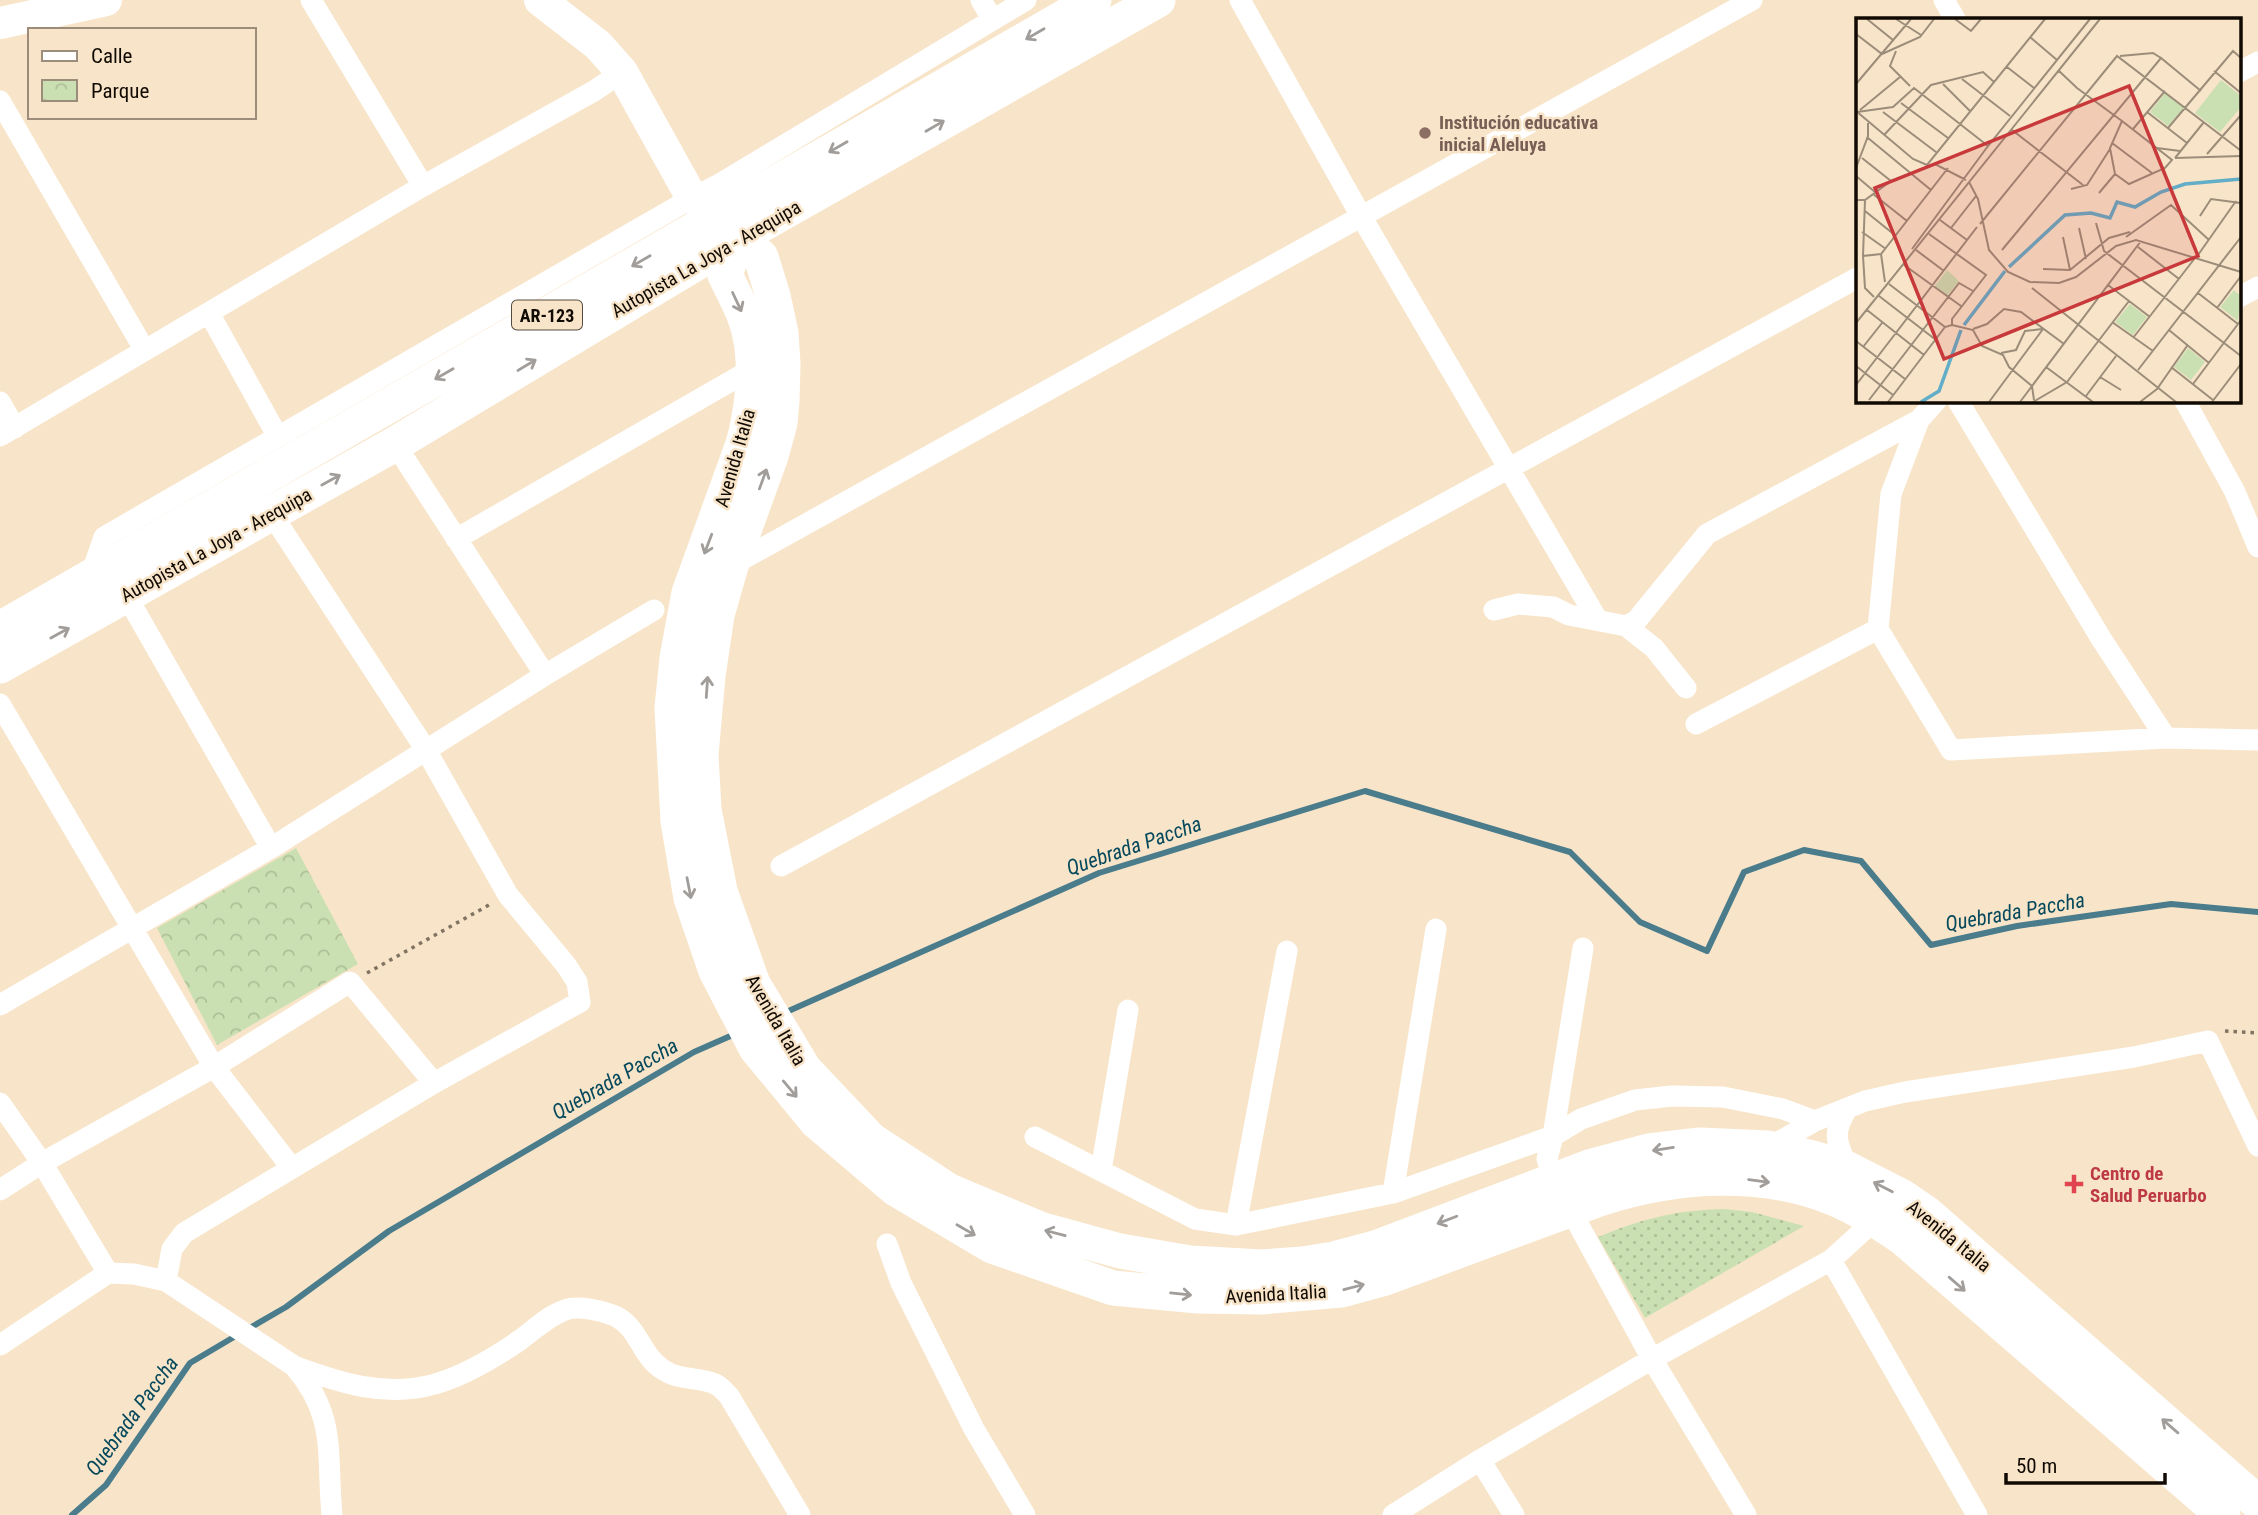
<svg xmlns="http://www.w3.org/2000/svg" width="2258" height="1515" font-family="'Roboto Condensed',sans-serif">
	<defs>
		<pattern id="park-crowns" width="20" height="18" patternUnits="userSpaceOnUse" patternTransform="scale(1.75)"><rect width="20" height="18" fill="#cbe0b2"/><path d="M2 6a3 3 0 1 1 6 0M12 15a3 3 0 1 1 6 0" fill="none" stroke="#adbf97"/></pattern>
		<pattern id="garden-dots" width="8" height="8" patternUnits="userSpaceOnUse" patternTransform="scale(1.75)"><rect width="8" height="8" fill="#cbe0b2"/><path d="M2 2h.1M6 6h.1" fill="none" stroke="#adbf97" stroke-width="1.8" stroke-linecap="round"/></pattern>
	</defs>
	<rect width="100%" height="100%" fill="#f8e5c9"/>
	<path fill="url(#park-crowns)" d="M296,848l62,116 -141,81 -60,-117z"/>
	<path fill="url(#garden-dots)" d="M1724,1209l28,3 52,14 -159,92 -47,-81c43,-18 78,-27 126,-28z"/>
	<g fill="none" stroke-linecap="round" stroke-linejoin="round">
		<path stroke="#4a7c8c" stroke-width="6" d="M784,1013l315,-140 266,-82 205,61 70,70 67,29 37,-79 60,-22 57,11 70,84 86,-19 154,-22 87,8
			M248,1329l38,-22 103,-76 305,-179 41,-18
			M72,1515l34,-30 84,-122 49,-29"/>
		<path stroke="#807362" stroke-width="3.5" stroke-dasharray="3.5 5" stroke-linecap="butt" d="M367,973l122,-68
			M2225,1031l33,2"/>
		<path stroke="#fff" stroke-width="21" d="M311,0l112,186
			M981,0l11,19
			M1240,0l121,216 236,403
			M1944,0l11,19
			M2239,72l19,-10
			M0,101l144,248
			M2239,297l19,-10
			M209,313l69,124
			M1936,401l-17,19 -28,74 -13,135 73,121 215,-12 92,2
			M1958,401l144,239 64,98
			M2185,401l50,91 23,55
			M0,402l15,26
			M0,436l423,-250 171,-95 28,-19
			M395,444l150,231
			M456,539l296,-170
			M732,565l1020,-565
			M90,578l14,-41 588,-339 26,-13 308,-185
			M126,595l145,253
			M1494,610l24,-6 35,3 16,8 57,11 10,-5 71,-87 212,-114
			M1626,626l28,22 32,40
			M0,704l214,363 77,100
			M1696,724l182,-95
			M781,866l1076,-588
			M1583,948l-30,188 -6,23 7,21 98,179 94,156
			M0,1005l271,-157 274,-173 109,-65
			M0,1103l42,60 66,110
			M1847,1109c-16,27 -10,32 1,60
			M1035,1137l160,82 41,6 157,-32 160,-57 28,-17 54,-19 37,-4 51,1 60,12 32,12
			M1768,1148l47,-27 50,-20 40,-9 229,-35 74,-16 50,105
			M1101,1171l27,-161
			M0,1190l42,-27 172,-96 136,-85 84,101
			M1393,1193l43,-264
			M1236,1225l51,-274
			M887,1244l14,39 73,146 51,86
			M1831,1260l146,255
			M166,1281l128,85c44,51 32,89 38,149
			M0,1345l108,-72 26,1 32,7 6,-32 12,-16 250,-150 146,-81 -3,-20 -11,-17 -58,-70 -82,-145 -155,-237
			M294,1366c46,17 92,32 141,18 31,-9 59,-26 85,-44 15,-11 28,-24 45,-30 14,-5 39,1 52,7 22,12 24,38 45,52 19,13 39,7 55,16 5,3 9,8 12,11l71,119
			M1480,1460l34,55
			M1393,1515l87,-55 172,-101 179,-99 44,-40"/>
		<path stroke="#fff" stroke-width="32" d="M540,0l58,45 24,27 70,126 31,15
			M0,23l106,-23"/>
		<path stroke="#fff" stroke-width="35" d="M0,629l1094,-629
			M0,666l395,-222 343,-206 420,-238
			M2223,1515l-320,-277c-22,-15 -45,-30 -70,-40 -74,-30 -160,-23 -234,1l-214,79 -44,12 -79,7 -64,-1 -85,-8 -121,-42 -96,-57 -79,-67 -61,-74 -40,-77 -25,-73 -13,-77 -6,-113 5,-50 12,-65 54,-149c9,-32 14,-75 7,-108 -4,-22 -16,-42 -25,-61l13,-37 23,19 12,39 8,37 2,31 -1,37 -2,22 -9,33 -40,110 -14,49 -9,61 -7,79 3,55 16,81 33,93 51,85 67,71 78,51 91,38 80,22 70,12 72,4 41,-3 31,-5 41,-11 214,-81 60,-16 51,-6 68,3 45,10 35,11 53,27 25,17 332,290"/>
	</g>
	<defs><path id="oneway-shaft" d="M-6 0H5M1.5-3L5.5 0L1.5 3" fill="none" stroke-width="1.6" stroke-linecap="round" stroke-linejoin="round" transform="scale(1.75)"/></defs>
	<g stroke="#a09d9a">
		<use href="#oneway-shaft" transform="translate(1035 34) rotate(150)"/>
		<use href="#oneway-shaft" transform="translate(935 126) rotate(-30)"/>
		<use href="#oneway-shaft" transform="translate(838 147) rotate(150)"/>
		<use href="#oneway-shaft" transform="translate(641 261) rotate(150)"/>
		<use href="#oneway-shaft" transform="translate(737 302) rotate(65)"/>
		<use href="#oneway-shaft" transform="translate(527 365) rotate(-31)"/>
		<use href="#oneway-shaft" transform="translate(444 374) rotate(150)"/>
		<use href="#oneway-shaft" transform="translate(763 479) rotate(-70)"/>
		<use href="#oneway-shaft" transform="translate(331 480) rotate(-29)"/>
		<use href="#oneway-shaft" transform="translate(708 544) rotate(111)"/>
		<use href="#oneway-shaft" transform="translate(60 633) rotate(-29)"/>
		<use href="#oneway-shaft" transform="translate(707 687) rotate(-86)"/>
		<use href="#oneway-shaft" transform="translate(689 888) rotate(79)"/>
		<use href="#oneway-shaft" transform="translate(790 1089) rotate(50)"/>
		<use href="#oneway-shaft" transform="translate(1663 1149) rotate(171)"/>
		<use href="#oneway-shaft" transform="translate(1759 1181) rotate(8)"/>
		<use href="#oneway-shaft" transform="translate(1883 1187) rotate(-153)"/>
		<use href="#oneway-shaft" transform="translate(1447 1220) rotate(159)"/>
		<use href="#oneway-shaft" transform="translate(966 1230) rotate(30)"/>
		<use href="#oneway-shaft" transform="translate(1055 1233) rotate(-165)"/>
		<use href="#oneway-shaft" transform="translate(1957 1284) rotate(41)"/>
		<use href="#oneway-shaft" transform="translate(1354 1287) rotate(-15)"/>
		<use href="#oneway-shaft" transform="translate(1181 1294) rotate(6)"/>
		<use href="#oneway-shaft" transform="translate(2170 1426) rotate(-139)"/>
	</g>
	<circle fill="#8d6e63" stroke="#f8e5c9" stroke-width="2.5" cx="1425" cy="133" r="7"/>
	<path fill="#e0444e" stroke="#f8e5c9" stroke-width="2.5" d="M2070.5 1173.5h7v7h7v7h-7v7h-7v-7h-7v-7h7z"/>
	<g text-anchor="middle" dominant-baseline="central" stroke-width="5" stroke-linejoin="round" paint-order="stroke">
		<rect fill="#f8e5c9" stroke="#564c3e" stroke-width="2" x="512" y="300.5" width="70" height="29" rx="5"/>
		<g font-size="18" font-weight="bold" fill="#110a03">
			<text x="547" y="315">AR-123</text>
		</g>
		<g font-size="19" font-weight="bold" fill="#785e54" stroke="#f8e5c9" text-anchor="start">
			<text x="1439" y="122">Institución educativa<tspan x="1439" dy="22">inicial Aleluya</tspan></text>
		</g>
		<g font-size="19" fill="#110a03" stroke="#f8e5c9">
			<text transform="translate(706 259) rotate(-30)">Autopista La Joya - Arequipa</text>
			<text transform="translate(735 458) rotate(-74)">Avenida Italia</text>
			<text transform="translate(216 545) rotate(-29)">Autopista La Joya - Arequipa</text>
			<text transform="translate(776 1020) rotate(60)">Avenida Italia</text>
			<text transform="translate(1949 1236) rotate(39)">Avenida Italia</text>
			<text transform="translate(1276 1294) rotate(-3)">Avenida Italia</text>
		</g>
		<g font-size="19" font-weight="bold" fill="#be3a42" stroke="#f8e5c9" text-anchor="start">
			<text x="2090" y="1173">Centro de<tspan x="2090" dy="22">Salud Peruarbo</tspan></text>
		</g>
		<g font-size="21" font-style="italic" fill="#06495c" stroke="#f8e5c9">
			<text transform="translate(1134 846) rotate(-19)">Quebrada Paccha</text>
			<text transform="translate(2015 912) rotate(-10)">Quebrada Paccha</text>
			<text transform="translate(615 1079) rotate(-30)">Quebrada Paccha</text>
			<text transform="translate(132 1416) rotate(-54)">Quebrada Paccha</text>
		</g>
	</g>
	<g transform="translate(1856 18)">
		<rect width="385" height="385" fill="#f8e5c9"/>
		<path d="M309,75l19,15 -16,18 -18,-14zM91,252l12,11 -12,15 -12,-10zM378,272l7,6 -3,25 -18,-14zM274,286l17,13 -14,18 -18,-13zM332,330l17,14 -14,18 -17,-13z" fill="#cbe0b2"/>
		<path d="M365,62l20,16v11l-21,25 -25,-19z" fill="#cbe0b2"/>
		<path fill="none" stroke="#62adc7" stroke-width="3.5" d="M153,249l56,-52 26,-2 19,5 7,-16 18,5 26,-15 24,-8 56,-5M108,307l41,-54M65,384l18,-11 22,-61"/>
		<path fill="none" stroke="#9c8d7a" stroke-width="2" d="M11,1l26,21M40,1l25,16M99,1l16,12 10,-12M0,16l26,20 38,-17 14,-18M174,19l27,23M40,33l-6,15 20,20M264,38l33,-3 8,5M151,49l27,21M202,52l19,18 45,33 50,39 -7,8 -36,16 -14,-10 -5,-26 12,-27M358,53l27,22M106,61l48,37M0,66l55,-65M87,66l27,27M45,85l47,35M4,92l40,-33M0,93l57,48 14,6 118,-146M1,94l36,-5 21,-19 74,58M27,94l53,40M291,94l40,31M312,110l65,-77 8,7M277,111l32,-38M156,112l71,55M28,117l47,-50 52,-13 11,10M12,120l63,52M256,125l40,30M301,130l23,3M351,136l34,-39M6,140l29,23M319,140l66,-2M319,140l29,-36M0,150l12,-32v-13M0,158l19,16M113,164l9,17 11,51 19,22 22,10 29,1 17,-6 40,-31 20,-6 105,32M215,171l16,-4 23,-36M243,175l16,-19M17,176l34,27M0,182h9l26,-19 44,-17 31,16M9,193l31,25M344,198l11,-17 30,4M84,202l27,20M240,205l8,28 137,105M124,206l137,-168 123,94M95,210l25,-32M223,210l7,31M6,214l24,17M207,219l7,33M270,219l45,-32 38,35M282,229l41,32M56,231l76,-103 102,-127M60,232l28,21M146,232l159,-192 40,33M25,236l4,28M342,237l38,-54M7,238l2,-56M48,247l57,41M187,251l27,1 39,-32 21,-6M33,266l56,43M252,267l42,32M176,270l144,114M342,275l40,31M23,278l57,44M18,279l-9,-9 -2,-32 18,-2 67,-86M361,290l24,-32M11,292l57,45M256,304l41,29M0,305l244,-304M96,307l21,5 9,16 21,9 6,12 23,19 2,14M117,311l14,-5 17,-15 17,3 43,32M313,312l40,33M277,320l62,-80M0,323l49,38M7,329l19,-24M145,335l15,-3 9,-19 17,-2M0,348l37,29M190,349l47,35M315,349l42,33M282,352l103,-133M244,359l21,13M337,366l48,-64M0,367l121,-158M230,378l30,-40M13,382l90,-117 14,8M32,384l57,-75 7,-2v-6l34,-44 -57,-41M133,384l54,-73M164,384l121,-161M177,384l34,-20 62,-81M284,384l17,-13 30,-43M356,384l29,-38"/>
		<path fill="#c8393b" fill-opacity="0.15" stroke="#c8393b" stroke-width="3.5" d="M273,68l69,170 -254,103 -69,-171z"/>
		<rect width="385" height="385" fill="none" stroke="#110a03" stroke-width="3.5"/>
	</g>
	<rect x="28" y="28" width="228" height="91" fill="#f8e5c9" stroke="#9c8d7a" stroke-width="2"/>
	<rect x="42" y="51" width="35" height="10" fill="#ffffff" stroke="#9c8d7a" stroke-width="2"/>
	<text x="91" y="63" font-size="21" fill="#110a03">Calle</text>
	<rect x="42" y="80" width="35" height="21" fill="url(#park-crowns)" stroke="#9c8d7a" stroke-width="2"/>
	<text x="91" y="98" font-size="21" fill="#110a03">Parque</text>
	<path d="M2006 1473v10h159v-10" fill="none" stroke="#110a03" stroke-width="3.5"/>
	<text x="2016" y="1473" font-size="21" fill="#110a03" stroke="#f8e5c9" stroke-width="5" paint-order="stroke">50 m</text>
</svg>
